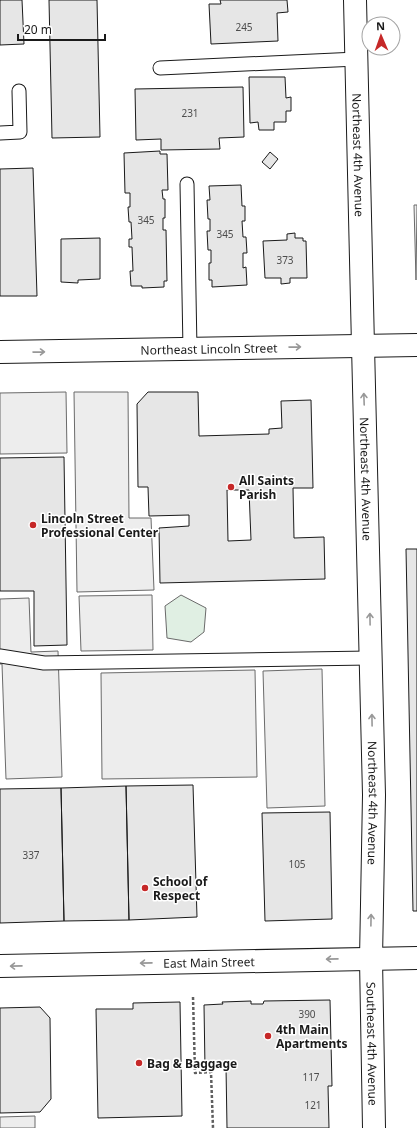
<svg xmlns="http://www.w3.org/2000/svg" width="417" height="1128" font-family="'Noto Sans',sans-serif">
	<rect width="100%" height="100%" fill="#fff"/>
	<path fill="#e0efe3" stroke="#6a6a6a" d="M181,595l25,13 -2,24 -13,10 -24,-4 -2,-32z"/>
	<path fill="#ededed" stroke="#6a6a6a" d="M414,205h3l-1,75z
		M66,392l1,61 -67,1v-61z
		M74,392h54l1,126h22l3,72 -77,2z
		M152,595l1,55 -72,1 -2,-55z
		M29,598l2,54 27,-1 4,126 -56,2 -4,-115h-2v-65z
		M322,669l3,137 -58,2 -4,-137z
		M255,670l2,107 -155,2 -1,-106z
		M35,1116v12h-35v-11z"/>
	<path fill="#e6e6e6" stroke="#1a1a1a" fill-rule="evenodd" d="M0,0h22l2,44 -24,1z
		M49,0h48l3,137 -48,1z
		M220,0h67l1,12 -11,1 1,28 -67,3 -2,-40h12z
		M249,77h36l1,21 5,-1v14h-5v11h-12v8h-15l-1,-8 -8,1z
		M243,87l1,50 -25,1 1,11 -59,1v-11l-25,1 -1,-51z
		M160,151v3h7l1,36h-6l1,9h2v19h-2v12h3l1,51h-3v6l-22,1v-2h-11l-1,-15h3l-1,-24h-3v-8h3l-1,-17h-2l-1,-15h2v-14h-5l-1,-40z
		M270,152l8,7 -8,10 -8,-7z
		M33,168l4,128h-37v-127z
		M241,185l1,21h3v15h-3l1,16h3l1,16h-4v15l3,-1 1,18 -35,2v-7h-3v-17h2v-13h-3l-1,-19h3v-12h-2l-1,-19h3l-1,-14z
		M295,233v5h8v3h3l1,37h-17v5l-9,1v-6h-16l-2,-37 24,-1v-6z
		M100,238v41l-22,1v3l-17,-1v-43z
		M148,392h50l1,44 70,-2v-5l13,-1 -1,-27 30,-1 2,88h-20l1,50 30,-1 1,42 -165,4 -1,-55 30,-2v-11l-40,1 -1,-29h-10l-1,-83zM227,490h22l2,50 -23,1z
		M64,457l3,188 -33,1v-55h-34v-133z
		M406,549h11v362h-4z
		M193,785l4,132 -68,3 -3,-134z
		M126,786l3,134 -65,1 -3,-133z
		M61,788l3,133 -64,2v-134z
		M330,812l2,107 -67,2 -3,-108z
		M330,1000l2,86h-4l1,42h-102l-1,-61 -21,1 -1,-63 19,-1 -1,-2 29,-1v3h12l1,-3z
		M180,1002l2,114 -84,2 -2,-109h37v-6z
		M40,1007l10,11 1,81 -11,13 -40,1v-105z"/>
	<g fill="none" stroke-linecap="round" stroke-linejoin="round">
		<g stroke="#1a1a1a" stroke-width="15">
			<path id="service" d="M160,68l197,-9
				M0,133l20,-1 -1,-41
				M187,184l3,165
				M0,656l44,7 326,-5"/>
		</g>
		<g stroke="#1a1a1a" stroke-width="24">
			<g id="minor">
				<path id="s1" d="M355,0l8,346"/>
			</g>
		</g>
		<g stroke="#1a1a1a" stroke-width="24">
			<g id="tertiary">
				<path id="s2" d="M363,346l11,449 -3,164 3,169"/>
				<path id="s3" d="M0,352l417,-7"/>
				<path id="s4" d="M0,966l417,-8"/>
			</g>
		</g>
		<path stroke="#5f5f5f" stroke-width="2.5" stroke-dasharray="3 2" stroke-linecap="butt" d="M193,997l2,76 16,-1 2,56"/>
		<use href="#service" stroke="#fff" stroke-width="13"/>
		<use href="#minor" stroke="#fff" stroke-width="22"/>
		<use href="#tertiary" stroke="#fff" stroke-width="22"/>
	</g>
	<defs><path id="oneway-shaft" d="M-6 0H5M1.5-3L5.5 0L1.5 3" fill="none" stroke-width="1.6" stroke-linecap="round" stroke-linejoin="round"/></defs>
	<g stroke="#989898">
		<use href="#oneway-shaft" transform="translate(295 347) rotate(-1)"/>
		<use href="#oneway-shaft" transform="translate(39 352) rotate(-1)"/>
		<use href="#oneway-shaft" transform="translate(364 399) rotate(-92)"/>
		<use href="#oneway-shaft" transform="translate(370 619) rotate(-91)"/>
		<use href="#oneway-shaft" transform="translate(372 720) rotate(-91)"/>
		<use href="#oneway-shaft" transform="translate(371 920) rotate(-89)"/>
		<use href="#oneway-shaft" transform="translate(332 959) rotate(179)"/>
		<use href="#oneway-shaft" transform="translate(146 963) rotate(179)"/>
		<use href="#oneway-shaft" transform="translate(16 966) rotate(179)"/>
	</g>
	<g fill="#c62828" stroke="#fff" stroke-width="1.5">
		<circle cx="231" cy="487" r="4"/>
		<circle cx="33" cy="525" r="4"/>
		<circle cx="145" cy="888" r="4"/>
		<circle cx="268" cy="1036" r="4"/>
		<circle cx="139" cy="1063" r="4"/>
	</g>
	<g text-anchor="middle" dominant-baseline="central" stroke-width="3" stroke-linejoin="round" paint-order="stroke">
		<g font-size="10" fill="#4d4d4d">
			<text x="244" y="27">245</text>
			<text x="190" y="113">231</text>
			<text x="146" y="220">345</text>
			<text x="225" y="234">345</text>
			<text x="285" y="260">373</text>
			<text x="31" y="855">337</text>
			<text x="297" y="864">105</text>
			<text x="307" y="1014">390</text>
			<text x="311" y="1077">117</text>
			<text x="313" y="1105">121</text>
		</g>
		<g font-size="12" fill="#1a1a1a" stroke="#fff">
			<text stroke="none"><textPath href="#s1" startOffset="155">Northeast 4th Avenue</textPath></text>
			<text stroke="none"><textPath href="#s3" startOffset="209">Northeast Lincoln Street</textPath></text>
			<text stroke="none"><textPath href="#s2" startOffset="133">Northeast 4th Avenue</textPath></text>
			<text stroke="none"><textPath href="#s2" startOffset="457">Northeast 4th Avenue</textPath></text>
			<text stroke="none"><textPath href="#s4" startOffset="209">East Main Street</textPath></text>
			<text stroke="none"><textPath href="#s2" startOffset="698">Southeast 4th Avenue</textPath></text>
		</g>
		<g font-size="12" font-weight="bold" fill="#1a1a1a" stroke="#fff" text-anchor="start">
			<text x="239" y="480">All Saints<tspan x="239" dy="14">Parish</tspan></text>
			<text x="41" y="518">Lincoln Street<tspan x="41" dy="14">Professional Center</tspan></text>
			<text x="153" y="881">School of<tspan x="153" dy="14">Respect</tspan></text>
			<text x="276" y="1029">4th Main<tspan x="276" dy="14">Apartments</tspan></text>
			<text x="147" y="1063">Bag &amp; Baggage</text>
		</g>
	</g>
	<g transform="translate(381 36) rotate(358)"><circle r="19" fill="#ffffff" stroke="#a3a3a3"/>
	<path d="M0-3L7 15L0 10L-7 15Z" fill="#c62828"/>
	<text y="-6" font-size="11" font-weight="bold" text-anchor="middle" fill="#1a1a1a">N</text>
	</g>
	<path d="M18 34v6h87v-6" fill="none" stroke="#1a1a1a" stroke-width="2"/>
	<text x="24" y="34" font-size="12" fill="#1a1a1a" stroke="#ffffff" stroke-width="3" paint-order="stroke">20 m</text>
</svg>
